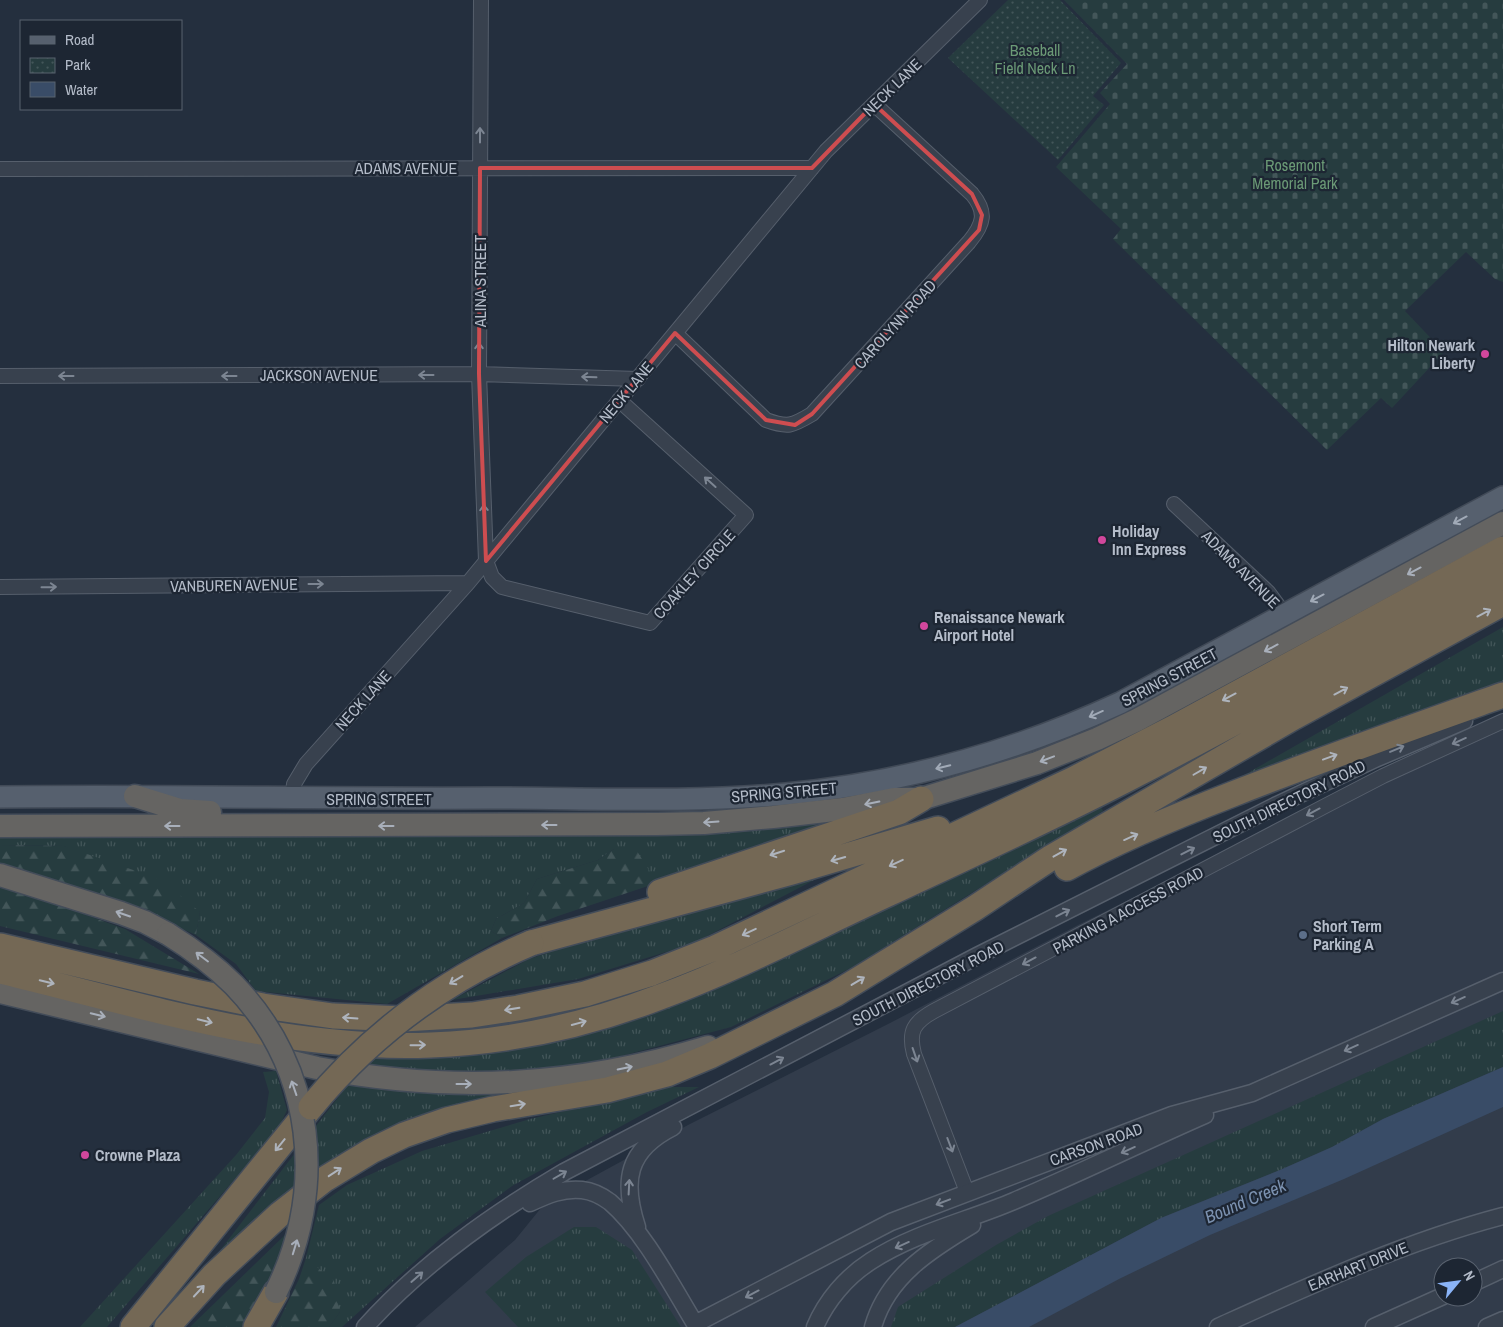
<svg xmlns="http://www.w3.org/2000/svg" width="1503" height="1327" font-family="'Archivo Narrow',sans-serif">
	<defs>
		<pattern id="grass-tufts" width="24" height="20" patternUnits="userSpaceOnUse" patternTransform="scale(1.25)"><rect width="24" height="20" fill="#263c3f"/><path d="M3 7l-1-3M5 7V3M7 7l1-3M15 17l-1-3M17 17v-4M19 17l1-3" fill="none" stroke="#435659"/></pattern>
		<pattern id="forest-firs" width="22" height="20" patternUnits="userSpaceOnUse" patternTransform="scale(1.25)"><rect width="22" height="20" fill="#263c3f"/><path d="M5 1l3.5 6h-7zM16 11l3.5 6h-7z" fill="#435659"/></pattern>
		<pattern id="cemetery-stones" width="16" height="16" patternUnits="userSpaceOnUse" patternTransform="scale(1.25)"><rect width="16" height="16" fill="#263c3f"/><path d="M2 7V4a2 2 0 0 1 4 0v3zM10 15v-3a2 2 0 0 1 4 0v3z" fill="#435659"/></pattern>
		<pattern id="park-dots" width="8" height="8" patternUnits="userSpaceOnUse" patternTransform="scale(1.25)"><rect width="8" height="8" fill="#263c3f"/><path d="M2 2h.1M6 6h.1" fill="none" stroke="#435659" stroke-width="1.8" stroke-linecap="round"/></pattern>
	</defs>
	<rect width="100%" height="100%" fill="#242f3e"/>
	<path fill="#323c4b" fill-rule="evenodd" d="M1503,721v606h-1088l100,-87 30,-37 143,-78 204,-103 186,-97 259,-128zM1443,1267h30v30h-30z"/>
	<path fill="url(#grass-tufts)" d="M1503,627v56l-271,99z
		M1099,803l4,8 -252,157 -120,59 -144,38 -106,11 -115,-10 14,-15 195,-18z
		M828,824l-171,59 -43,-34 -16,11 -61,19 -13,24 -28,16 -5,12 11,7 -115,66 -131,-13 -20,-27 -40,-29 4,-23 -136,-66 -64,-1v-11h628z
		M839,867l-147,77 -114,35 -126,21 77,-41 134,-45z
		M1503,1011v56l-120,52 -51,28 -52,23 -119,48 -206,109h-64l7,-20 98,-62 52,-29z
		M276,1071l11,39 -9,19 -171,198h-27l156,-172 29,-37 4,-26 -6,-20z
		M350,1082l175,11 -234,98 -73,62z
		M671,1087h28l-52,25 -135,74 -72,53 -98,88h-13l11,-15 -34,-54 13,-53 28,-20 75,-34 108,-32z
		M574,1227h22l36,23 49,77h-163l-33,-35 41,-35z"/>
	<path fill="url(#forest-firs)" d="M0,845l64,1 98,34 38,32 -4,23 -29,-13 -167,-53z
		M635,848l22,35 -99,33 -56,22 -11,-7 5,-12 28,-16 13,-24 61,-19 16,-11z
		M0,884l125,45 74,45 -199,-48z
		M287,1233l-10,35 -30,59h-57z
		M306,1258l28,23 6,31 -11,15h-53l23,-48z"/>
	<path fill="url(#cemetery-stones)" d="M1064,0h439v282l-8,-3 -29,-27 -61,59 39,41 -52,56 -11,-10 -54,52 -214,-211 8,-10 -65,-62 54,-63 -10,-11 27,-29z"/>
	<path fill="url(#park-dots)" d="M1008,0h52l61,63 -28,33 11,9 -46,55 -110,-102z"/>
	<path fill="#394c67" d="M1503,1067v40l-159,72 -134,56 -91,44 -90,48h-74l206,-109 119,-48 52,-23 51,-28z"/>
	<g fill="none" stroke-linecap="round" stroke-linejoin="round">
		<g stroke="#565f6c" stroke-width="16">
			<path id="minor" d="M481,0l-2,374 7,187 6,16 10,10 148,36 96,-108 -127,-115
				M0,169l812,-1
				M675,333l91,87c22,8 26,6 46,-6l157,-172c15,-18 18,-30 3,-48l-98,-90
				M0,376l479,-2 159,5
				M1174,504l94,88 17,23
				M0,587l468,-4
				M292,799l2,-15 12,-20 162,-181 358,-432 154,-151
				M967,1192l-53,-138c-6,-23 0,-32 20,-43l393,-206 56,-29 120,-55"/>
		</g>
		<g stroke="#565f6c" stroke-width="19">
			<path id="tertiary" d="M530,1203c17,-8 33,-15 52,-13 9,1 20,6 28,12 34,29 63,86 87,125
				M637,1227c-15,-46 -10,-77 36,-100
				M1473,1283l30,-14
				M695,1324l196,-102 281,-107 80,-22 251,-112
				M365,1327c57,-63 126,-112 199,-155l413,-216 300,-151 98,-46 89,-38
				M815,1327c11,-26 31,-50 56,-66 43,-28 96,-40 143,-60 64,-27 127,-58 191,-86
				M873,1327c14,-50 57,-77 99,-102
				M1218,1327c93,-42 186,-85 285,-111
				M1374,1327l69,-31
				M1487,1327l16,-7"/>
		</g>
		<g stroke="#414a57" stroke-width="24">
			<path id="primary" d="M0,797c163,-2 327,2 490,1 98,0 198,5 296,-4 117,-11 228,-42 334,-91l383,-206"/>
		</g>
		<g stroke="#434c59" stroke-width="25">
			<path id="trunk" d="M135,796l45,14 30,2
				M0,826l657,-2 47,-1 69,-6 70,-8 51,-10h27l116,-36 60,-24 40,-19 366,-197
				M0,875l121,38 24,9 23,12
				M0,992l317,76c136,25 258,19 391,-21"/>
		</g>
		<g stroke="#434c59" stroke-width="28">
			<path id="motorway" d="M1067,868c53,-29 109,-52 166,-74 89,-35 180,-67 270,-99
				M660,892l239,-80 22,-13
				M531,943l261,-71 146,-43
				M0,946l195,46 68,14 70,10 70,3 69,-4 46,-7 67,-14 67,-21 63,-25 357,-168 103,-53 328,-178
				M0,971c141,34 284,80 431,74 78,-3 156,-20 229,-48 79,-29 154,-69 230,-104 83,-39 167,-77 249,-120 122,-63 243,-131 364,-197
				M133,1327l178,-220
				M167,1327l47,-52 66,-61 45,-35 46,-28 33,-16 43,-15 46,-11 114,-19 60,-16 43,-18 125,-62 140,-86 77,-51 242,-140 209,-114
				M256,1327l20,-35"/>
		</g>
		<use href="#minor" stroke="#38414e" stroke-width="14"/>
		<use href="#tertiary" stroke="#38414e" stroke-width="16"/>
		<use href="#primary" stroke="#56606e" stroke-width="21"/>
		<use href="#trunk" stroke="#656462" stroke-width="22"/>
		<use href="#motorway" stroke="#746855" stroke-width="25"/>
		<g stroke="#434c59" stroke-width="25" stroke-linecap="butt">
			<path id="trunk-bridge" d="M168,934c24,15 46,31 66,51 81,84 93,204 42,307"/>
		</g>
		<g stroke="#434c59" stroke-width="28" stroke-linecap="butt">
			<path id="motorway-bridge" d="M311,1107c60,-73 133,-127 220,-164"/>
		</g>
		<use href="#trunk-bridge" stroke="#656462" stroke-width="22"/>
		<use href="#motorway-bridge" stroke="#746855" stroke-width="25"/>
	</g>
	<defs><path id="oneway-shaft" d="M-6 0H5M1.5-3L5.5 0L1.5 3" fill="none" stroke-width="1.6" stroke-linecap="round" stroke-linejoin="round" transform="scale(1.25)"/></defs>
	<g stroke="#7c8592">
		<use href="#oneway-shaft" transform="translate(480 135) rotate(-90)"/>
		<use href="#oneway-shaft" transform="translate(479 350) rotate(-90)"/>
		<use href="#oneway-shaft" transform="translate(426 375) rotate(180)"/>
		<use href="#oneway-shaft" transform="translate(66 376) rotate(180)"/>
		<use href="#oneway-shaft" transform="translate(229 376) rotate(180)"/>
		<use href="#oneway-shaft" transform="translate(589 377) rotate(-178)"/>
		<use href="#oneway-shaft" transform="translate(710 482) rotate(-138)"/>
		<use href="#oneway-shaft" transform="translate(484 512) rotate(-92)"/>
		<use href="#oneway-shaft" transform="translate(316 584)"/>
		<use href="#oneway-shaft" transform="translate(49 587) rotate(-1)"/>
		<use href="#oneway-shaft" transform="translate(1459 741) rotate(156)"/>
		<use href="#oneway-shaft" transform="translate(1397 749) rotate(-23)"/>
		<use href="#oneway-shaft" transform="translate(1313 812) rotate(152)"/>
		<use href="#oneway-shaft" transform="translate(1188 851) rotate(-27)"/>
		<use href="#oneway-shaft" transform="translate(1063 913) rotate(-27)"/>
		<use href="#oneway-shaft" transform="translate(1029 961) rotate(152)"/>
		<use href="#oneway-shaft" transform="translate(1458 1000) rotate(156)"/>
		<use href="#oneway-shaft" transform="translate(1351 1048) rotate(156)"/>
		<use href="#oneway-shaft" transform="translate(915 1055) rotate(71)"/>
		<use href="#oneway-shaft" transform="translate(777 1061) rotate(-28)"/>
		<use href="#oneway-shaft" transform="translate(950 1145) rotate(69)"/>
		<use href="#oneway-shaft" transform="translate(1128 1150) rotate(156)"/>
		<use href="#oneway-shaft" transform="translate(560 1175) rotate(-30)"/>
		<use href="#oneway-shaft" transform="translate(629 1187) rotate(-87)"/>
		<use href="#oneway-shaft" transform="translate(943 1202) rotate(159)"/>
		<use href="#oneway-shaft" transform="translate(902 1245) rotate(156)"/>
		<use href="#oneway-shaft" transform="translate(417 1277) rotate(-41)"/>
		<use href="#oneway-shaft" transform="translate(752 1294) rotate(152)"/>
	</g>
	<g stroke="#a1aab7">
		<use href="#oneway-shaft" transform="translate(1460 520) rotate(152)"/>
		<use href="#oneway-shaft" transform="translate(1317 598) rotate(152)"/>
		<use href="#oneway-shaft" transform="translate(1096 714) rotate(156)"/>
		<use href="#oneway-shaft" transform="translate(943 767) rotate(166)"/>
	</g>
	<g stroke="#a8afba">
		<use href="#oneway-shaft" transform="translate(1414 571) rotate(152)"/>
		<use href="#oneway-shaft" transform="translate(1271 648) rotate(152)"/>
		<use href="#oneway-shaft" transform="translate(1047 759) rotate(159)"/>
		<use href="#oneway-shaft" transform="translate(872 803) rotate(169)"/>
		<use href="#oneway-shaft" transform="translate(711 822) rotate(176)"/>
		<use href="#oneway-shaft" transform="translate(549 825) rotate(180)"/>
		<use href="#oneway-shaft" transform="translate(172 826) rotate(180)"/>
		<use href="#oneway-shaft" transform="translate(386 826) rotate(-180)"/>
		<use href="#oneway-shaft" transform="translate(123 914) rotate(-161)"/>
		<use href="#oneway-shaft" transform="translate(202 957) rotate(-143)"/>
		<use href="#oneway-shaft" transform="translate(98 1015) rotate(14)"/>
		<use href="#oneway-shaft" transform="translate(625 1068) rotate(-12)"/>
		<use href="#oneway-shaft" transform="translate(464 1084)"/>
		<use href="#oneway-shaft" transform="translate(294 1088) rotate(-109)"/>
		<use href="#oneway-shaft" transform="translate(295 1247) rotate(-73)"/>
	</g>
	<g stroke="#aeb4bd">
		<use href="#oneway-shaft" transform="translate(1484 613) rotate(-28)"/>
		<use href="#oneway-shaft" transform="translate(1341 691) rotate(-28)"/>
		<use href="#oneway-shaft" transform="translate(1229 697) rotate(152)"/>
		<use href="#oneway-shaft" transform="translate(1330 757) rotate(-20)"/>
		<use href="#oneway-shaft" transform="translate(1200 771) rotate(-30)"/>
		<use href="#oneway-shaft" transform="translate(1131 837) rotate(-24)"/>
		<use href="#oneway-shaft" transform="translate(777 853) rotate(162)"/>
		<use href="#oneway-shaft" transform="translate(1060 853) rotate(-29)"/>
		<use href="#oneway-shaft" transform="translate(838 859) rotate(164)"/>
		<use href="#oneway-shaft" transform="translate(896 863) rotate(155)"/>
		<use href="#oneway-shaft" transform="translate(749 932) rotate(155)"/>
		<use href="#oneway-shaft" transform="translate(456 980) rotate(149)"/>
		<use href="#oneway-shaft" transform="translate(858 981) rotate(-31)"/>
		<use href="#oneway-shaft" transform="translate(47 982) rotate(14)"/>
		<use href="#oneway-shaft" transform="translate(512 1009) rotate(171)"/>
		<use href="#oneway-shaft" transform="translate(350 1018) rotate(-176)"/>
		<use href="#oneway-shaft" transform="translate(205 1021) rotate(13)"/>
		<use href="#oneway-shaft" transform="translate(579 1023) rotate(-15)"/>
		<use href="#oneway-shaft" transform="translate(418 1045) rotate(-1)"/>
		<use href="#oneway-shaft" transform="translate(518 1105) rotate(-9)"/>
		<use href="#oneway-shaft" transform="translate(280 1145) rotate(129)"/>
		<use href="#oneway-shaft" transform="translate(335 1172) rotate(-33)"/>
		<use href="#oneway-shaft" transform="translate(199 1291) rotate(-47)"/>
	</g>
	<path fill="none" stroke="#ce4d50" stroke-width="4" stroke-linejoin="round" d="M874,104l98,90 10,21 -3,15 -167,184 -17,11 -29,-5 -91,-87 -189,228 -7,-187 1,-206h332z"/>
	<g fill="#d1479c" stroke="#1d2633" stroke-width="2">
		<circle cx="1485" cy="354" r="5"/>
		<circle cx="1102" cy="540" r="5"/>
		<circle cx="924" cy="626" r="5"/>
		<circle cx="85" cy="1155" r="5"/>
	</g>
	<circle fill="#5c6f8a" stroke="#1d2633" stroke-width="2" cx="1303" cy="935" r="5"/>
	<g text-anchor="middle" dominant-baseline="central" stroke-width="4.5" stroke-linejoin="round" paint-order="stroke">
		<g font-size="16" fill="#6b9a76" stroke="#1d2633">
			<text x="1035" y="50">Baseball<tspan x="1035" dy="18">Field Neck Ln</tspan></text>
			<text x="1295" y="165">Rosemont<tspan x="1295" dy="18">Memorial Park</tspan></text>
		</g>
		<g font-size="16" fill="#b4bcc9" stroke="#1d2633">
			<text transform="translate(892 87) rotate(-44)">NECK LANE</text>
			<text x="406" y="168">ADAMS AVENUE</text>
			<text transform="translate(480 281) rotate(-90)">ALINA STREET</text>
			<text transform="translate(895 324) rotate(-48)">CAROLYNN ROAD</text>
			<text x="319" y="375">JACKSON AVENUE</text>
			<text transform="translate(626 392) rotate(-50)">NECK LANE</text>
			<text transform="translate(1241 569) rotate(45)">ADAMS AVENUE</text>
			<text transform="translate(694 574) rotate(-48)">COAKLEY CIRCLE</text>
			<text transform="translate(234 585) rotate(-1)">VANBUREN AVENUE</text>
			<text transform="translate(1169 677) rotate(-28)">SPRING STREET</text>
			<text transform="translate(363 700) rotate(-48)">NECK LANE</text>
			<text transform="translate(784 792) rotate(-5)">SPRING STREET</text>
			<text x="379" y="799">SPRING STREET</text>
			<text transform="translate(1289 801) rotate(-26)">SOUTH DIRECTORY ROAD</text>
			<text transform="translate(1128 910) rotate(-28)">PARKING A ACCESS ROAD</text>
			<text transform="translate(928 983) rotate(-27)">SOUTH DIRECTORY ROAD</text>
			<text transform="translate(1096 1144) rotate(-20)">CARSON ROAD</text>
			<text transform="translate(1358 1266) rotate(-22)">EARHART DRIVE</text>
		</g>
		<g font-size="16" font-weight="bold" fill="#b4bcc9" stroke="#1d2633" text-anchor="start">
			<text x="1475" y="345" text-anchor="end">Hilton Newark<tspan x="1475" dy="18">Liberty</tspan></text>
			<text x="1112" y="531">Holiday<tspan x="1112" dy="18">Inn Express</tspan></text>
			<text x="934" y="617">Renaissance Newark<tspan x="934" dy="18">Airport Hotel</tspan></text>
			<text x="1313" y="926">Short Term<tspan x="1313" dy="18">Parking A</tspan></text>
			<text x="95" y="1155">Crowne Plaza</text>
		</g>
		<g font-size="18" font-style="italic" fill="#7c92b1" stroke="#1d2633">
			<text transform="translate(1245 1201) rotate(-23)">Bound Creek</text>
		</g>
	</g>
	<rect x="20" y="20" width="162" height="90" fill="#1d2633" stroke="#59626f"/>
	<rect x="30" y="36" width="25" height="8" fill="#56606e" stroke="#59626f"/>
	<text x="65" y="45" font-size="15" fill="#b4bcc9">Road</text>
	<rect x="30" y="58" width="25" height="15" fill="url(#park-dots)" stroke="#59626f"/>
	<text x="65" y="70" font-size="15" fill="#b4bcc9">Park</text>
	<rect x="30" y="82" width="25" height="15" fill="#394c67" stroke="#59626f"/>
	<text x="65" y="95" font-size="15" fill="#b4bcc9">Water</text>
	<g transform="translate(1458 1282) rotate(61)"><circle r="24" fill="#1d2633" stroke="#59626f"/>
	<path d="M0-4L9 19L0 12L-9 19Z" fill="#8ab4f8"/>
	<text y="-8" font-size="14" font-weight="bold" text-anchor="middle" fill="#b4bcc9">N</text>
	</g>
</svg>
